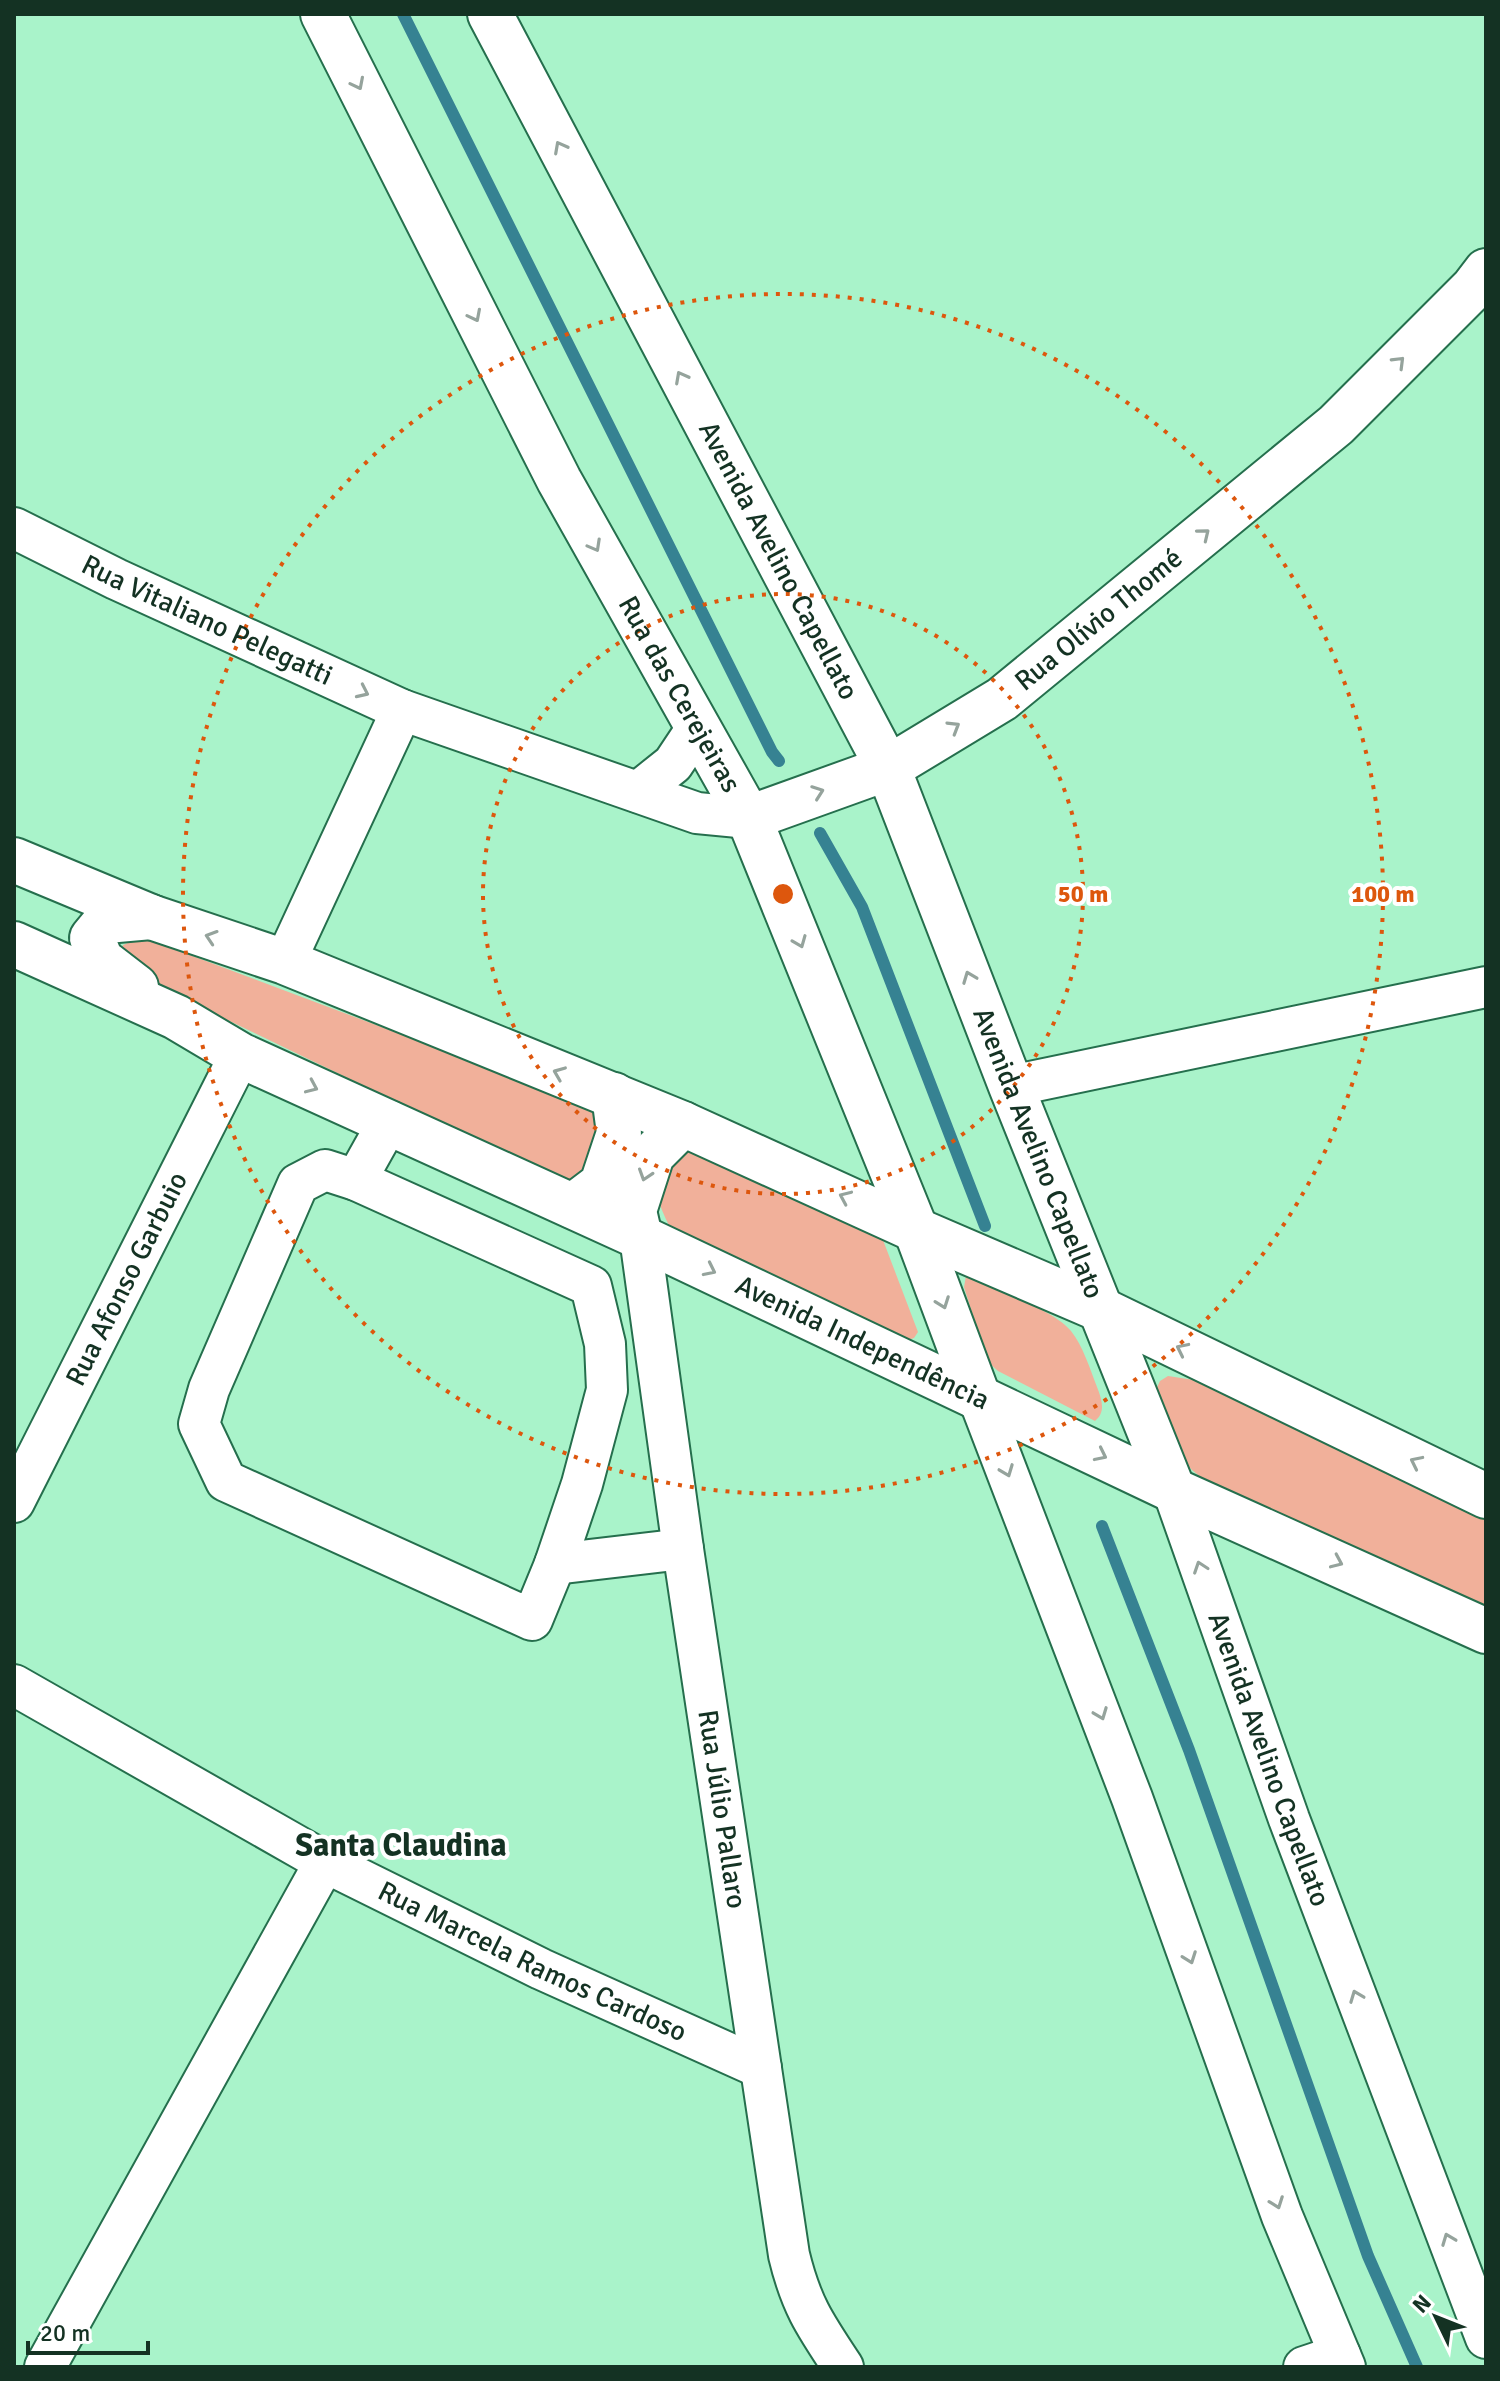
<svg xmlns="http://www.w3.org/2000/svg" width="1500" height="2381" font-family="Signika,sans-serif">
	<rect width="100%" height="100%" fill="#a9f3ca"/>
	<path fill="#f1b09a" d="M135,940h15l447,168 10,13 -15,56 -27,6 -439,-212 -7,-11 4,-15z
		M690,1144l165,77 28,19 35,92 -4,6 -9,3 -233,-110c-10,-19 -17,-34 -16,-56z
		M966,1276c27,13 87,33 105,55 12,15 19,38 26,56 5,13 9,25 -2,34l-97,-50 -11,-10 -23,-74z
		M1168,1376l26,4 292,137v97l-273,-127 -21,-17 -21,-24 -19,-48 8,-17z"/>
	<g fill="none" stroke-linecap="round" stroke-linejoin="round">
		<path stroke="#368292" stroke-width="12" d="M403,14l369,738 7,9
			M820,833l42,74 123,319
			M1102,1526l87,224 179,506 49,111"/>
		<g stroke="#256f4d" stroke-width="44">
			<g id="minor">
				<path id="s1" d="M14,528l102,51 286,131 295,103 52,5"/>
				<path d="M638,792l35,-28 24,-36"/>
				<path d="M285,962l117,-252"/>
				<path d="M1011,1086l475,-99"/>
				<path d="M325,1170l31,10 235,106 14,58 2,46 -25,94 -27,80 -23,56 -306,-139 -27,-57 10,-35 89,-205z"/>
				<path d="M356,1180l33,-59"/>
				<path id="s2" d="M640,1237l43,312 106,706c12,50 26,70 54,112"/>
				<path d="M979,1399l153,399 150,418 63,151"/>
				<path id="s3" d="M1173,1490l116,329 197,519"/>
				<path id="s4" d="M14,1502l226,-447"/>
				<path d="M555,1564l128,-15"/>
				<path id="s5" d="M14,1685l311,177 216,107 220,99"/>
				<path d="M45,2367l280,-505"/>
				<path d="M1304,2367l36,-12"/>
			</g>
		</g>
		<g stroke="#256f4d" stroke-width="48">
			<g id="major">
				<path id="s6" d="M323,14l236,466 190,338 167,412 63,169"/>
				<path id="s7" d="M490,14l398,754 123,318 162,404"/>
				<path id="s8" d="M749,818l139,-50 114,-69 334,-274 137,-137 13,-17"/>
				<path d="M14,860l137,57 134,45 398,162 233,106 186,80 384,186"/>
				<path id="s9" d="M14,944l162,73 64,38 400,182 533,253 313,141"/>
				<path d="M136,987l-35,-27 -9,-22 14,-17 45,-4"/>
				<path d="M573,1206l29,-22 17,-51 -5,-38"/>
				<path d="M640,1237l-6,-26 18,-56 31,-31"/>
			</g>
		</g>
		<use href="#minor" stroke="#fff" stroke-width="40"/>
		<use href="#major" stroke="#fff" stroke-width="44"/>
	</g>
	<defs><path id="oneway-chevron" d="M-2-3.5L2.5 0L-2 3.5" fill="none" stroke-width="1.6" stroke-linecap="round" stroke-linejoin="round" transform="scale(2)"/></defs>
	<g stroke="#95a39c">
		<use href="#oneway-chevron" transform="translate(358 84) rotate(63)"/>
		<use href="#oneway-chevron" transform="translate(560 147) rotate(-118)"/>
		<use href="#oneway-chevron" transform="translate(475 316) rotate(63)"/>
		<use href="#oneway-chevron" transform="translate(1399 362) rotate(-45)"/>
		<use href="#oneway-chevron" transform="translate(681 377) rotate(-118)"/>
		<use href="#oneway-chevron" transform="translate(1204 534) rotate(-39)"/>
		<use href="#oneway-chevron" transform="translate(595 546) rotate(61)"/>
		<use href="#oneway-chevron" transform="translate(363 692) rotate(25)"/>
		<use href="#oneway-chevron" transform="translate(954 727) rotate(-31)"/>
		<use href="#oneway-chevron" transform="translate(818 792) rotate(-20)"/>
		<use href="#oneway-chevron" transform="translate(211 937) rotate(-162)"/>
		<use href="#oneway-chevron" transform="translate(800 942) rotate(68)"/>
		<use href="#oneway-chevron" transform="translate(969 977) rotate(-111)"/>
		<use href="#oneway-chevron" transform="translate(559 1073) rotate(-158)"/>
		<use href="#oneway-chevron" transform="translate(312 1087) rotate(24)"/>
		<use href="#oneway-chevron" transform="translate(645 1175) rotate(108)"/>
		<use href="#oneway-chevron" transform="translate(845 1197) rotate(-156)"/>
		<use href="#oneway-chevron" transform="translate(710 1270) rotate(26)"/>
		<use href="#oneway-chevron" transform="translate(943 1303) rotate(70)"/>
		<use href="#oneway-chevron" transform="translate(1182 1349) rotate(-154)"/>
		<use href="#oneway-chevron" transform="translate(1101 1455) rotate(26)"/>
		<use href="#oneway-chevron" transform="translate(1416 1462) rotate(-154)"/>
		<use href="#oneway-chevron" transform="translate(1007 1471) rotate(69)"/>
		<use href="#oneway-chevron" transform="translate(1337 1562) rotate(24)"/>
		<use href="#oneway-chevron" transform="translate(1200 1567) rotate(-109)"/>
		<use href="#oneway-chevron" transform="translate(1101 1714) rotate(69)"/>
		<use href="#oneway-chevron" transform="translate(1190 1958) rotate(70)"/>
		<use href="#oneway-chevron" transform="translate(1356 1996) rotate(-111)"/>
		<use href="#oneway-chevron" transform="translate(1277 2203) rotate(70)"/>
		<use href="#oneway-chevron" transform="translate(1448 2239) rotate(-111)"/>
	</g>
	<g fill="none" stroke="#dd570d" stroke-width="4" stroke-dasharray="4 8">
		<circle cx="783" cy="894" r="300"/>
		<circle cx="783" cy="894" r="600"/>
	</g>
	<g text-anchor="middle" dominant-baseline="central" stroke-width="8" stroke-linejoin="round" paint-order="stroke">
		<g font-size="28" fill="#143223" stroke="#fff">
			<text stroke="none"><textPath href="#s7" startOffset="618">Avenida Avelino Capellato</textPath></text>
			<text stroke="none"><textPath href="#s8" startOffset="406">Rua Olívio Thomé</textPath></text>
			<text stroke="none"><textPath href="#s1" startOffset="214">Rua Vitaliano Pelegatti</textPath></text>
			<text stroke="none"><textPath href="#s6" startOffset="768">Rua das Cerejeiras</textPath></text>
			<text stroke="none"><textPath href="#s7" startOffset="1266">Avenida Avelino Capellato</textPath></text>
			<text stroke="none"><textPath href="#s4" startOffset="250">Rua Afonso Garbuio</textPath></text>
			<text stroke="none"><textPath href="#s9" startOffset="938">Avenida Independência</textPath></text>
			<text stroke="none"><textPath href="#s3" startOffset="286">Avenida Avelino Capellato</textPath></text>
			<text stroke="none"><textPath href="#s2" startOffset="578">Rua Júlio Pallaro</textPath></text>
			<text stroke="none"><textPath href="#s5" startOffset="588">Rua Marcela Ramos Cardoso</textPath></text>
		</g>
		<g font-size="32" font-weight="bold" fill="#143223" stroke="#fff">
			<text x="401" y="1845">Santa Claudina</text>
		</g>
	</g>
	<circle cx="783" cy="894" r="12" fill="#dd570d" stroke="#fff" stroke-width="4"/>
	<g font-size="24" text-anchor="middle" font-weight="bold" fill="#dd570d" stroke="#fff" stroke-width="8" stroke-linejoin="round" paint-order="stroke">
		<text x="1083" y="902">50 m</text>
		<text x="1383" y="902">100 m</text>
	</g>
	<rect width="1500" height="2381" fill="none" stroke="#143223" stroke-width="32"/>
	<g transform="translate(1436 2317) rotate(313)" stroke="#ffffff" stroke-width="6" paint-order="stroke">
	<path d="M0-6L14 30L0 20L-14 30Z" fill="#143223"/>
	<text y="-12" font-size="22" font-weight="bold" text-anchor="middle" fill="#143223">N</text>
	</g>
	<path d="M28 2341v12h120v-12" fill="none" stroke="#143223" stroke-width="4"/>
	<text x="40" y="2341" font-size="24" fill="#143223" stroke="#ffffff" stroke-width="6" paint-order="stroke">20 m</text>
</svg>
